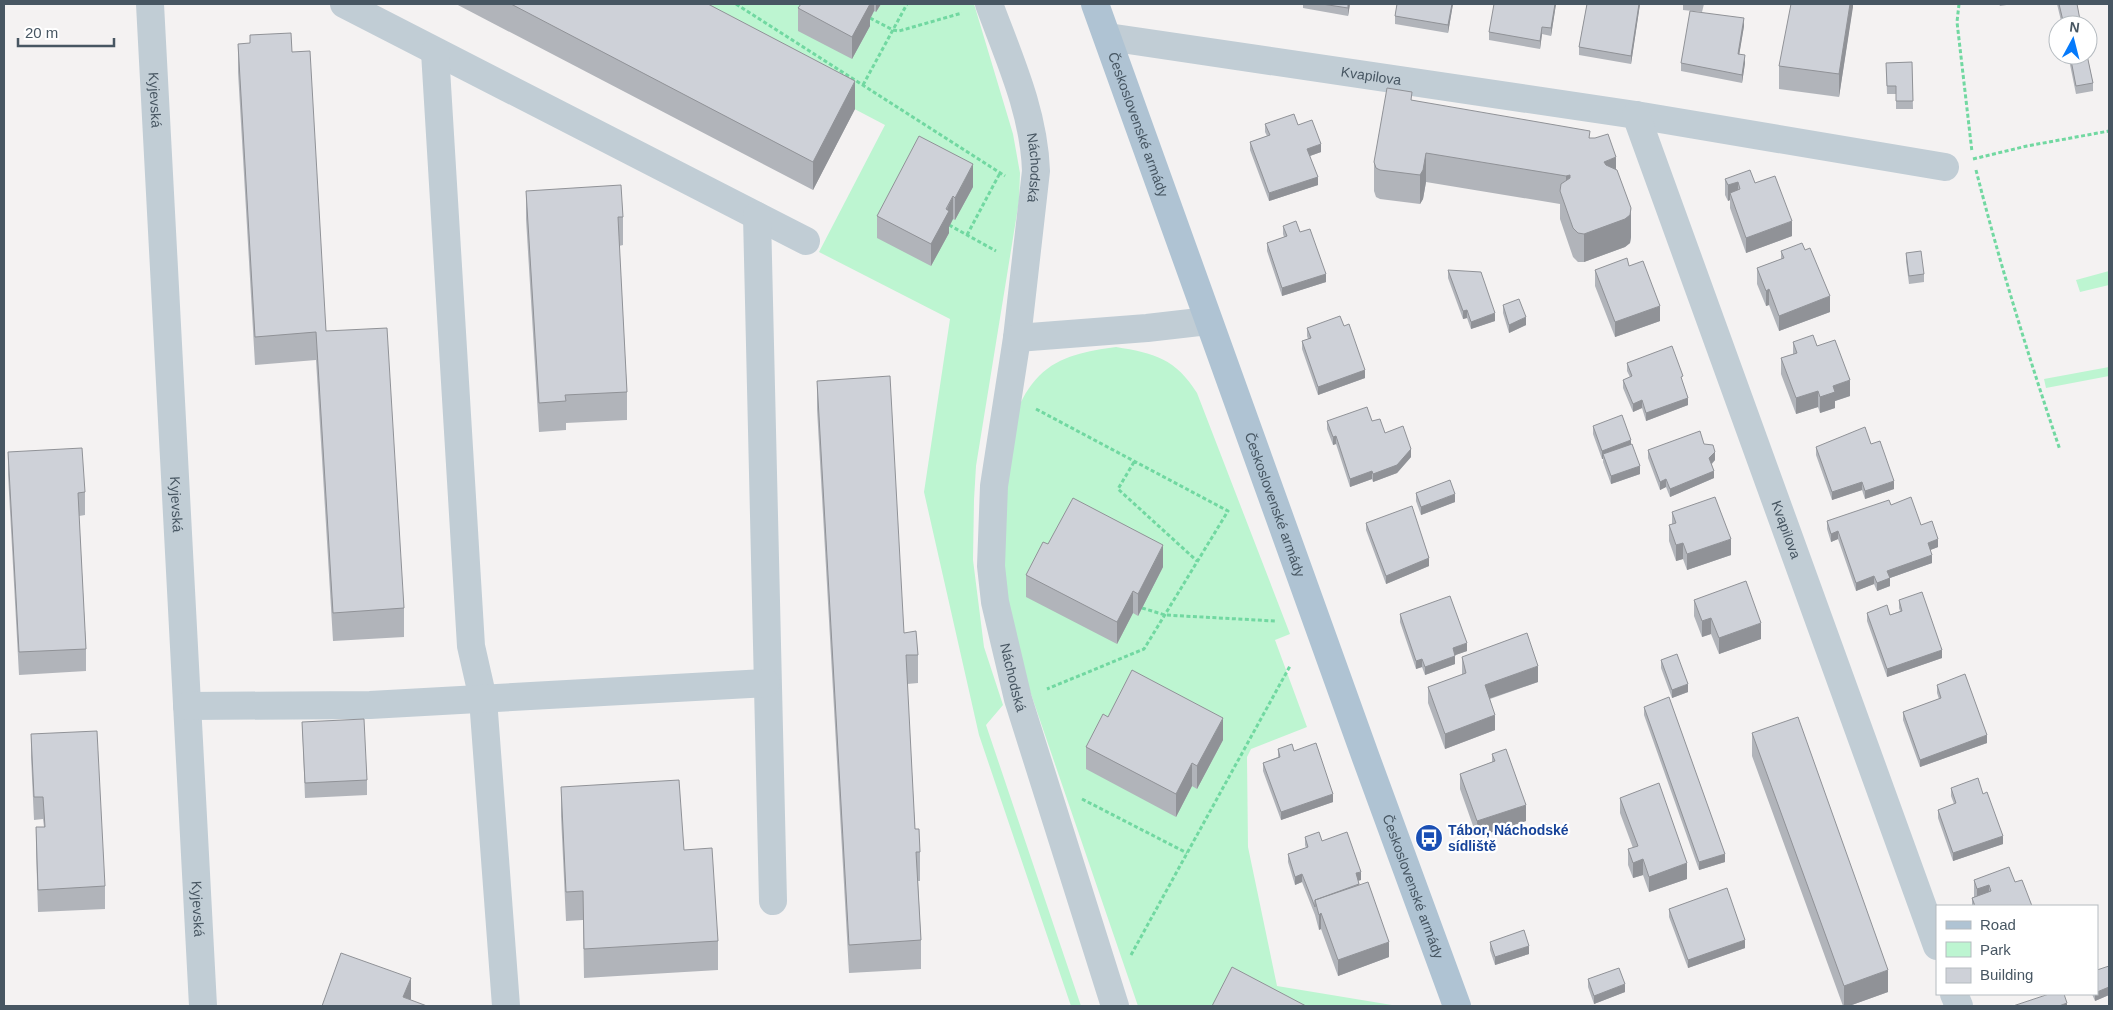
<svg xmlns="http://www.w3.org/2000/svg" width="2113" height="1010" font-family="Helvetica,sans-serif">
	<rect width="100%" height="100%" fill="#f4f2f2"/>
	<path fill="#bdf5d1" d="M654,4h320l39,130 7,39 -1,28 -43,265 -2,34 -1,60 11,87 19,58 -17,20 95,281h-10l-92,-271 -55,-243 26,-173 -131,-67 66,-127z
		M2109,271v14l-29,7 -4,-12z
		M1116,347c38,6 60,12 81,46l93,241 -15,6 32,87 -56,22 -4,8 1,90 29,139 121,20h-260l-130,-379c-9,-52 -7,-107 -1,-160 1,-12 1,-26 4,-38 5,-19 14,-39 28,-53 21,-21 49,-25 77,-29z
		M2109,367v9l-63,12 -2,-9z"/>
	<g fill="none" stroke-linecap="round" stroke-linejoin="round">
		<path stroke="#71d8a1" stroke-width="3" stroke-dasharray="4 2.5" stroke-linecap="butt" d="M736,4l269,172
			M1959,4l-2,18 15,130
			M870,18l23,12 6,1 63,-18
			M863,85l44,-81
			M1973,159l54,-13 82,-15
			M1976,170c24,95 53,188 84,280
			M949,225l47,26
			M967,235l33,-62
			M1036,409l192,102 -84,138 -97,40
			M1134,462l-16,27 79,72
			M1142,608l23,7 110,6
			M1082,799l105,54
			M1131,955l159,-289"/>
		<g stroke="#c1cdd5" stroke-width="28">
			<path id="s1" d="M150,4l53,1002"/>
			<path d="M344,4l462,237"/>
			<path id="s2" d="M989,4c20,54 45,108 47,167l-19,167 -23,148 -3,80 4,36 23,97 97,307"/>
			<path id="s3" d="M1108,37l528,78 309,52"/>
			<path d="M435,52l36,594 12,53 23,307"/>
			<path id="s4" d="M1636,115l301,831"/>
			<path d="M757,216l16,685"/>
			<path d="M1017,338l130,-10 61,-7"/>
			<path d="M187,706l183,-1 396,-22"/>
			<path d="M1954,994l5,12"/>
		</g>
		<path stroke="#afc3d3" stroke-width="28" id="s5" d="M1095,4l271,754 91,248"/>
	</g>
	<path fill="#b1b4ba" d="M456,4h252l147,105 -42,81z
		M801,4h80l-5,8 -2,-1 -4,8v7l-18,33 -54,-28v-23z
		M1303,4h47l-2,12 -45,-8z
		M1397,4h56l-5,29 -53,-9v-8z
		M1556,4l-5,32 -9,-2 -2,15 -51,-9v-8z
		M1587,4h53l-9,60 -52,-9v-8z
		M1683,4h21l-2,8 -19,-2z
		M1853,4l-14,93 -60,-8v-23z
		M1999,4h14l-13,2z
		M2057,4h24l-4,1 4,20h-19z
		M1744,26l-5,29 6,8 -3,20 -61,-12v-8z
		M238,44l54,8 34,279 78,277v29l-71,4 -17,-281 -61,5 -17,-293z
		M2068,55h19l6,28v8l-17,3z
		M1912,62l1,47h-17v-15h-9l-1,-31z
		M1412,100l178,38 26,32 15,67 -1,6 -5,4 -41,15h-6l-5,-5 -13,-38v-15l-134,-22 -3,17 -3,5 -40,-5 -4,-2 -2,-6v-29z
		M1265,124l33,1 23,27 -11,4 8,29 -49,16 -19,-51v-8l17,-6 -2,-4z
		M1725,179l30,4 37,53 -46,17 -16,-45v-8l-2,1 -3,-6z
		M973,187l-18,33 -2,-1 -4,8v6l-18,33 -54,-28v-22z
		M526,191l97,26v28l-4,1 8,146v28l-61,3v7l-27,2 -13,-213z
		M1283,226l17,6 26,50 -44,14 -15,-45v-8l17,-6 -1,-3z
		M1805,250l25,62 -51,19 -10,-26 -3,1 -9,-22v-16l24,-9v-8z
		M1906,253l18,21v8l-15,2 -3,-23z
		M1629,266l31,55 -45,16 -20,-51v-16z
		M1448,270l47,51 -24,8 -4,-11 -4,1 -15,-41z
		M1503,305l23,20 -17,8 -6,-20z
		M1344,326l21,52 -47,17 -16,-46v-8l6,-2 -1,-3v-8z
		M1793,342l24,4 33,50 -15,5v7l-15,5 -2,-6 -22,7 -15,-40v-16l12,-4z
		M1627,363l56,20 5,22 -42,16 -4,-13 -9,4 -10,-24v-8l7,-3 -3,-6z
		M817,381l87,252 14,22v28l-11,1 8,145 5,23v29h-2l3,59v29l-72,4 -32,-564z
		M1327,421h45l39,36 -14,16 -24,9 -1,-3 -22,8 -14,-43 -3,1 -6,-16z
		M1593,426l38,18 9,30 -29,10 -8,-22v-3h-1l-9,-25z
		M1704,444l11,16 -3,4 2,14 -44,19 -4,-10 -6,3 -12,-32v-8z
		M1816,447l78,42 -29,10 -3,-9 -30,10 -16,-45z
		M8,452l77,40v23l-6,1 7,133v22l-67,4 -11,-200z
		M1416,493l39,9 -34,13 -5,-14z
		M1891,505l30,20 17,22 -8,3 2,13 -42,15v8l-13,5 -3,-7 -18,7 -18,-52 -7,3 -4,-13v-8z
		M1672,512l59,43 -44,15 -4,-11 -7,2 -7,-20v-16l3,-1z
		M1366,523l63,43 -43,18 -20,-54z
		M1048,544l115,23 -25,49 -5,-3 -16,31 -91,-47v-22z
		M1694,600l67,39 -42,15 -8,-20 -9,3 -8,-21z
		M1899,600l43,58 -55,19 -20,-56v-8l23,2 10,-4 -1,-3z
		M1400,614l67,37 -12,4v9l-30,11 -3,-8 -6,2 -16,-47z
		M1462,657l76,25 -48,17 5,31 -50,19 -17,-46v-16l34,-12z
		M1661,660l27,32 -16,6 -11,-30z
		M1937,685l50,58 -67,24 -17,-47v-8l36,-13 -2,-6z
		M1644,707l81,155 -26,8 -55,-155z
		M1108,717l115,23 -26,49 -5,-3 -16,31 -90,-48v-22z
		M302,722l65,58v15l-62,3z
		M1752,733l136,259 -39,14h-6l-91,-250z
		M31,734l74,152v23l-67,3 -2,-62v-23h8l-1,-8 -9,1 -3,-63z
		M1278,749l16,2 39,51 -52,18 -18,-49v-8l15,-6z
		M1492,754l34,67 -49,16 -17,-48v-15l32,-12z
		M561,787l123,63 34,91v29l-134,8 -1,-58 -17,1 -5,-105z
		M1951,788l52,56 -50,17 -15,-43v-8l16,-6 -3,-8z
		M1620,798l67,81 -38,13 -6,-17 -10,3 -5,-13v-16l5,-1 -13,-35z
		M1305,837l17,4 39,39 -3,1 31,76 -51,19 -17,-47 -2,1 -4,-15 -13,-33 -7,3 -7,-23v-8l18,-6 -1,-3z
		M1974,880l41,2 17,24h-60v-8l2,-1z
		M1669,909l76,39 -57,20 -19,-51z
		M1490,942l39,12 -34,11 -5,-15z
		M2109,966v29l-14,6 -3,-7h5z
		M1588,979l37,13 -31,12 -6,-17z"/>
	<path fill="#909297" d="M867,4h7v7l-4,8v7l-18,33v-22z
		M876,4h5l-5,8z
		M1348,4h2l-2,12z
		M1452,4h1l-5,29v-8z
		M1555,4h1l-5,32v-8z
		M1639,4h1l-9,60v-8z
		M1850,4h3v3l-14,90v-23z
		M1744,18v8l-6,36v-8z
		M1542,27v7l-2,15v-8z
		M1745,55v8l-3,20v-8z
		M855,81v28l-42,81v-28z
		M1321,144v8l-14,5v-8z
		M1426,153v29l-3,17 -3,5v-29z
		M1616,157v29l-12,-24z
		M973,164v23l-18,33v-22z
		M1570,175v29l-4,1v-29z
		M1318,177v8l-49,16v-8z
		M1738,182v15l-8,-4v7l-2,1v-16z
		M953,196v23l-4,8v6l-18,33v-22z
		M1631,208v29l-1,6 -5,4 -41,15v-28z
		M1792,221v15l-46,17v-15z
		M1326,274v8l-44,14v-8z
		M1769,289v16l-3,1v-15z
		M1830,296v16l-51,19v-15z
		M1660,306v15l-45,16v-15z
		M1467,310v8l-4,1v-8z
		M1495,313v8l-24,8v-7z
		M1526,317v8l-17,8v-8z
		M1365,370v8l-47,17v-8z
		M1850,380v16l-15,5v7l-15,5v-16l13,-11z
		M1818,391v16l-22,7v-16z
		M1688,398v7l-42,16v-8z
		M1642,400v8l-9,4v-8z
		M1336,436v8l-3,1v-8z
		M1631,440v8l-28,6v5h-1v-8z
		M1411,449v8l-14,16 -24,9v-8z
		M1715,452v8l-6,6v-8z
		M1640,466v8l-29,10v-8z
		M1372,471v8l-22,8v-8z
		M1714,471v7l-44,19v-8z
		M1666,479v8l-6,3v-8z
		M1894,481v8l-29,10v-8z
		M1862,482v8l-30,10v-8z
		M1455,494v8l-34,13v-8z
		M1838,531v8l-7,3v-8z
		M1731,539v16l-44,15v-16z
		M1938,539v8l-10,4v-8z
		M1683,543v16l-7,2v-16z
		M1163,545v22l-25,49v-22z
		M1932,555v8l-42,15v8l-13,5v-8l10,-12z
		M1429,558v8l-43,18v-8z
		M1874,576v8l-18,7v-8z
		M1133,591v22l-16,31v-22z
		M1711,618v16l-9,3v-16z
		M1761,623v16l-42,15v-16z
		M1467,643v8l-14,5v-8z
		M1942,650v8l-55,19v-8z
		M1455,656v8l-30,11v-8z
		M1422,659v8l-6,2v-8z
		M1538,666v16l-53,18v-15z
		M1688,684v8l-16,6v-8z
		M1495,715v15l-50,19v-15z
		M1223,718v22l-26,49v-23z
		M1987,735v8l-67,24v-7z
		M1192,763v23l-16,31v-23z
		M1333,794v8l-52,18v-8z
		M1526,805v16l-49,16v-16z
		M2003,836v8l-50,17v-8z
		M1725,854v8l-26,8v-8z
		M1643,859v16l-10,3v-15z
		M1687,863v16l-38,13v-15z
		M1361,872v8l-5,1v-8z
		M1302,874v8l-7,3v-8z
		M1989,885v15l-12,5v-16z
		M1321,913v16l-2,1v-15z
		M1745,940v8l-57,20v-8z
		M1389,942v15l-51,19v-16z
		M1529,946v8l-34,11v-8z
		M1888,970v22l-39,14h-5v-20z
		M411,978v22l-8,-3z
		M1625,984v8l-31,12v-8z
		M2109,987v8l-14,6v-7h2v-2z
		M2067,1003v3h-8z"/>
	<path fill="#ced1d8" stroke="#909297" d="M511,4h197l147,77 -42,81z
		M801,4h69l-18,33 -54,-29z
		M1322,4h26v4z
		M1397,4h55l-4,21 -53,-9z
		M1494,4h61l-4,24 -9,-1 -2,14 -51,-9z
		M1587,4h52l-8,52 -52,-9z
		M1791,4h59l-11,70 -60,-8z
		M2059,4h18l4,21h-17z
		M1690,11l54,7 -6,36 7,1 -3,20 -61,-12z
		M291,33l1,19 18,-1 16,280 61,-3 17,280 -71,5 -17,-281 -61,5 -17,-293 12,-1v-8z
		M2070,55h17l6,28 -17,3z
		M1912,62l1,39h-17v-15h-9l-1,-23z
		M1387,88l25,4 -1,8 179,31 -1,7h6l13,-4 8,23 -12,5 2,3 11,5 14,38 -1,7 -5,4 -41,15 -6,-1 -5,-5 -13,-37 1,-7 9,-6v-3l-4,1 -140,-23 -3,17 -3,5 -40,-5 -4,-2 -2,-6z
		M1294,114l4,11 14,-5 9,24 -14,5 11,28 -49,16 -19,-51 20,-7 -5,-11z
		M919,136l54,28 -18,34 -2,-2 -7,13 3,2 -18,33 -54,-28z
		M1750,170l5,13 20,-7 17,45 -46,17 -16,-45 10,-4 -2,-7 -10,3 -3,-6z
		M621,185l2,32h-5l9,175 -62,3 1,6 -27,2 -13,-212z
		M1296,221l4,11 10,-3 16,45 -44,14 -15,-45 20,-7 -4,-10z
		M1802,243l3,7 5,-2 20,48 -51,20 -10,-27 -3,2 -9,-23 27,-10 -3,-7z
		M1921,251l3,23 -15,2 -3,-23z
		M1627,258l2,8 14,-5 17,45 -45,16 -20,-52z
		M1448,270l33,2 14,41 -24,9 -4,-12 -4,1z
		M1519,299l7,18 -17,8 -6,-20z
		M1340,316l4,10 5,-2 16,46 -47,17 -16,-46 9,-3 -4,-10z
		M1813,335l4,11 18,-6 15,40 -17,6 2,6 -15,5 -2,-6 -22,7 -15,-40 16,-5 -4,-11z
		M1672,346l11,30 -2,1 7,21 -42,15 -4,-13 -9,4 -10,-24 9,-4 -5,-13z
		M890,376l14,257 12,-2 2,24h-12l9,174h4l1,23h-4l5,88 -72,5 -32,-564z
		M1367,407l5,14 8,-2 5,14 18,-7 8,23 -14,16 -24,9 -1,-3 -22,8 -14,-43 -3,1 -6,-16z
		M1622,415l9,25 -29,11 -9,-25z
		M1865,427l6,17 9,-3 14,40 -29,10 -3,-9 -30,10 -16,-45z
		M1700,431l4,13 9,1 2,7 -6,6 5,13 -44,18 -4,-10 -6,3 -12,-32z
		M1632,444l8,22 -29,10 -8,-22z
		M82,448l3,44 -7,1 8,156 -67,3 -11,-200z
		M1450,480l5,14 -34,13 -5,-14z
		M1715,497l16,42 -44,15 -4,-11 -7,2 -7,-20 7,-2 -4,-11z
		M1911,497l10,28 11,-4 6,18 -10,4 4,12 -45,16 3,7 -13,5 -3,-7 -18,7 -18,-52 -7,3 -4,-13 62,-21 2,5z
		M1073,498l90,47 -25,49 -5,-3 -16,31 -91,-47 17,-33 5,2z
		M1412,506l17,52 -43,18 -20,-53z
		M1746,581l15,42 -42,15 -8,-20 -9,3 -8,-21z
		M1922,592l20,58 -55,19 -20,-56 20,-8 3,10 12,-4 -3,-11z
		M1450,596l17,47 -14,5 2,8 -30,11 -3,-8 -6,2 -16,-47z
		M1527,633l11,33 -53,19 10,30 -50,19 -17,-47 38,-14 -4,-16z
		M1677,654l11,30 -16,6 -11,-30z
		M1132,670l91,48 -26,48 -5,-3 -16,31 -90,-47 17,-33 5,3z
		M1965,674l22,61 -67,25 -17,-48 38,-14 -4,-13z
		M1669,697l56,157 -26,8 -55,-155z
		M1798,717l90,253 -44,16 -92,-253z
		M364,719l3,61 -62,3 -3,-61z
		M97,731l8,155 -67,4 -2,-63h9l-2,-30h-9l-3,-63z
		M1316,743l17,51 -52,18 -18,-49 17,-6 -2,-8 14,-5 2,7z
		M1506,749l20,56 -49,16 -17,-47 35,-13 -3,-7z
		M1978,778l5,16 4,-2 16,44 -50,17 -15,-43 18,-7 -5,-15z
		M679,780l5,70 28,-2 6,93 -134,8 -1,-58 -17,1 -5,-105z
		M1659,783l28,80 -38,14 -6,-18 -10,4 -5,-14 10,-3 -18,-48z
		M1319,832l3,9 25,-9 14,40 -5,1 3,11 -44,16v7l-13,-33 -7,3 -7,-23 20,-7 -3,-10z
		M2009,867l6,15 7,-2 10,26h-57l-3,-8 19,-7 -2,-6 -12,4 -3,-9z
		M1368,882l21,60 -51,18 -17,-47 -2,2 -4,-15z
		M1727,888l18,52 -57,20 -19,-51z
		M1524,930l5,16 -34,11 -5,-15z
		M341,953l70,25 -8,19 24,9h-105z
		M2109,966v21l-12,5v-22z
		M1232,967l74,39h-94z
		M1619,968l6,16 -31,12 -6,-17z
		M2049,994h15l3,9 -8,3h-46z"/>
	<defs>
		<g id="bus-disc" transform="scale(1.4375)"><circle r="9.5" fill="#1a4fb4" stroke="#fff"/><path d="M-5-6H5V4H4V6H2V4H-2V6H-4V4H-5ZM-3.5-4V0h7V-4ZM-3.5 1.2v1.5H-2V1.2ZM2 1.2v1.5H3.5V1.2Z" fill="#fff"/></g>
	</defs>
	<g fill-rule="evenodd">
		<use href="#bus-disc" x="1429" y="838"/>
	</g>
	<g text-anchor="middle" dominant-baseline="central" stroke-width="4.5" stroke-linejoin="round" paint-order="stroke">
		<g font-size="14" fill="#475662" stroke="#fff">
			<text stroke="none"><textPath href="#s3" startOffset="266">Kvapilova</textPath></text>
			<text stroke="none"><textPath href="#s1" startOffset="96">Kyjevská</textPath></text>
			<text stroke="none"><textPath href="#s5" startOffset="128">Československé armády</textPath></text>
			<text stroke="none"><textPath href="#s2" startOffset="171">Náchodská</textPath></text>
			<text stroke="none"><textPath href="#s1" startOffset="501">Kyjevská</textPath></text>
			<text stroke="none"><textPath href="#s5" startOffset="532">Československé armády</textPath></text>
			<text stroke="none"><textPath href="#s4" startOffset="441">Kvapilova</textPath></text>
			<text stroke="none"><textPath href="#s2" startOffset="686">Náchodská</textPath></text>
			<text stroke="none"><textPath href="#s5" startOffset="938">Československé armády</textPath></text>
			<text stroke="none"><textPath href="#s1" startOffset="906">Kyjevská</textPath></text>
		</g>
		<g font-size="14" font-weight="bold" fill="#164399" stroke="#fff" text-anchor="start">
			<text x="1448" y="830">Tábor, Náchodské<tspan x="1448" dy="16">sídliště</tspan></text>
		</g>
	</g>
	<rect width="2113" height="1010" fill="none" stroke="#475662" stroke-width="10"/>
	<rect x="1936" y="905" width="162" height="90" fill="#ffffff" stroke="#b5bbc0"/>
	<rect x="1946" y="921" width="25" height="8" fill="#afc3d3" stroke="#b5bbc0"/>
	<text x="1980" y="930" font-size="15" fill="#475662">Road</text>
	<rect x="1946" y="942" width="25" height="15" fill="#bdf5d1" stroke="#b5bbc0"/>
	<text x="1980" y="955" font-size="15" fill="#475662">Park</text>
	<rect x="1946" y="968" width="25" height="15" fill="#ced1d8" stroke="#b5bbc0"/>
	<text x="1980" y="980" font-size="15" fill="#475662">Building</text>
	<g transform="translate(2073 40) rotate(7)"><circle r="24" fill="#ffffff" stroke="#b5bbc0"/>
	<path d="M0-4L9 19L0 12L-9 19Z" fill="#057afb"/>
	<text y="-8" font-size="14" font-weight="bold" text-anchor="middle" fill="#475662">N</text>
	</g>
	<path d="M18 38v8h96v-8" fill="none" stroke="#475662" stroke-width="2.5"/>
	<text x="25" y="38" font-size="15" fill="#475662" stroke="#ffffff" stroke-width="4" paint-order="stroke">20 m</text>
</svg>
